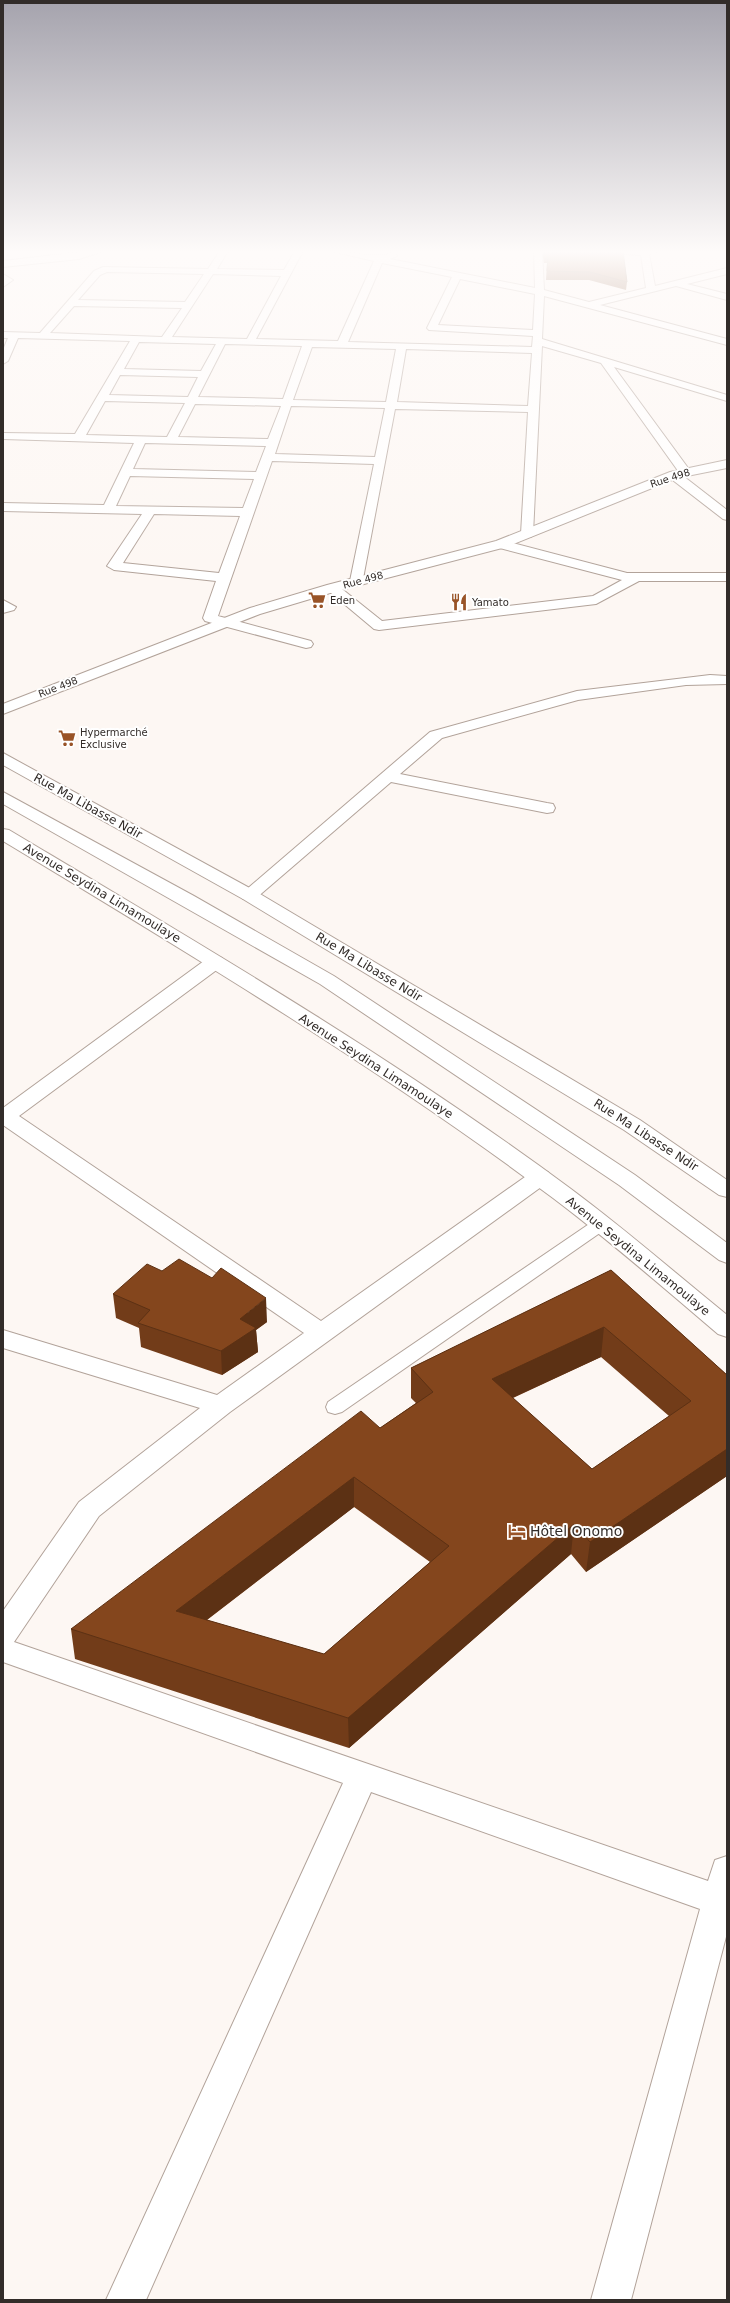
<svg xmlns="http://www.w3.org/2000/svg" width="730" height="2303" font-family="'DejaVu Sans',sans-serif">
	<rect width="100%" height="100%" fill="#fdf7f3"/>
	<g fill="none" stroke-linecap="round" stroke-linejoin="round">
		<g stroke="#b2a39a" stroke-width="2">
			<path id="service" d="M601,1219l6,1 2,4 -2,4 -265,184 -7,2 -7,-2 -2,-5 2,-5 267,-182z"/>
		</g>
		<g stroke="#b2a39a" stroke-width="2">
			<path id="minor" d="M89,251h15l-25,8 -76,8v-6z
				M220,251h8l-11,18 67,1 11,-19h8l-47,88 82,2 36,-80 -43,-10c23,0 40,8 62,2l4,3 -7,3 145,29 -1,-37h8l2,39 45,12 57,-14 -5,-33 -20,-1 -4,-3h40l-8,3 6,32 72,-18v6l-40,10 40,10v6l-51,-14 -76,19 127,34v6l-183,-49 -2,43 185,56v6l-113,-34 77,105 -6,4 -4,-1 -80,-112 -59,-17 -9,188 -2,3h-8l-2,-3 7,-122 -133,-3 -33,175h-10l-2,-3 24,-117 -102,-3 -54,155 93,25 2,3 -2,3 -5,1 -101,-27 -2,-3 13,-37 -102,-11 -7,-4 35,-52 -139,-3v-8l101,2 30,-62 -131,-4v-6l72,1 55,-93 -112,-3 -10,23 -5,3v-14l5,-12h-5v-6l37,1 54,-62 9,-4 105,2zM382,263l70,14 -25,51 2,2 104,6 -1,11 -184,-5zM107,272l97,2 -19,28 -107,-2 22,-25zM213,274l68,2 -34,63 -75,-2zM460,279l75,15 -2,36 -95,-5zM74,306l108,2 -20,29 -112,-4zM139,342l77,2 -15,27 -77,-2zM225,344l77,2 -19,53 -85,-2zM312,347l84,2 -10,53 -93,-2zM406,349l126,4 -4,53 -131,-4zM120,375l78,2 -10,20 -79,-2zM105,401l80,2 -18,34 -81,-2zM195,404l86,2 -13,33 -90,-2zM291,406l94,2 -10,49 -100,-3zM145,443l121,3 -10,26 -123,-3zM130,476l124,3 -11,29 -127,-2zM154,514l86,2 -21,57 -96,-10z
				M3,274l10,6 -10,7z
				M674,471l4,1 49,38v10l-4,-1 -53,-41 -2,-3z
				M501,540l126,33h100v8h-88l-43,23 -217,26 -5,-1 -49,-41 7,-4 5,1 45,36 211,-25 29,-16 -126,-33 -1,-3z
				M3,600l13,7 -2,3 -11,3z
				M710,675l17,1v8l-41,1 -108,15 -136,38 -42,36 147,29 6,1 2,4 -2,4 -6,1 -156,-31 -136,117h-12l-3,-4 190,-163 147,-41z
				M215,956l7,2 3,4 -3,4 -203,150 302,205 211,-149 8,-2 8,2 3,5 -3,5 -318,230 -131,104 -85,126 694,239 7,-21 12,-4v77l-96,367h-40l109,-391 -329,-117 -225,508h-40l237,-517 -340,-121v-51l76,-109 121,-94 -197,-60v-18l214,65 87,-62 -301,-208v-17l205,-150z"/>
		</g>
		<g stroke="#b2a39a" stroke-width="2">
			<path id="tertiary" d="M727,460v8l-50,10 -171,69 -169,44 -77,23 -257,100v-10l247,-96 77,-23 169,-44 174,-69z
				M3,753l252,138 385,229 87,60v17l-8,-2 -95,-65 -381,-231 -240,-134z"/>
		</g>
		<g stroke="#b2a39a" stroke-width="2">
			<path id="trunk" d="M3,792l191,104 140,80 301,199 92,68v20l-8,-3 -100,-75 -299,-201 -317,-180z
				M3,829l6,1c191,114 384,227 562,359 54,40 104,84 156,126v22l-9,-3c-54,-46 -108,-93 -165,-136 -175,-131 -363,-244 -550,-357z"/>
		</g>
		<use href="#service" fill="#fff" fill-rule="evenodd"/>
		<use href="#minor" fill="#fff" fill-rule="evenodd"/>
		<use href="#tertiary" fill="#fff" fill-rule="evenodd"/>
		<use href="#trunk" fill="#fff" fill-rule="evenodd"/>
	</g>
	<path fill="#723c19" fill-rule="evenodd" d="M542,251h81l4,31 -1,8 -37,-10h-43l1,-17h-3z
		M611,1270l116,105v101l-141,96 -15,-18 -222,194 -274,-89 -4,-30 309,-201 36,-25 -5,-5v-30zM601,1357l68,59 -77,53 -79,-71zM354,1507l76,55 -106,92 -117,-34z
		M162,1271l105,51 -11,8 2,22 -36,23 -81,-28 -2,-19 -23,-10 -3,-24z"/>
	<path fill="#5c3114" d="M266,1298l1,24 -11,8 2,22 -36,23 -1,-24 19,-32z
		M604,1327l-3,30 -111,51 2,-29z
		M727,1449v27l-141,96 4,-30z
		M354,1477v30l-175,134 -3,-30z
		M574,1524l-3,30 -222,194 -1,-30z"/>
	<path fill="#84461d" stroke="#5c3114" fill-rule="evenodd" d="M544,251h79l4,31 -37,-10 -43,-1 1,-16h-3z
		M179,1259l33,19 9,-10 45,30 -26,21 16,9 -35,23 -83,-28 12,-13 -37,-16 34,-30 15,7z
		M611,1270l116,105v74l-137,93 -16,-18 -226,194 -277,-89 290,-218 19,17 53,-36 -22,-24zM604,1327l87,74 -99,68 -100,-90zM354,1477l95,69 -125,108 -148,-43z"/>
	<linearGradient id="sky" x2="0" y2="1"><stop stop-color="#a5a3ad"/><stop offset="0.44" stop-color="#fefbfa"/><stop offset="1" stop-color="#fefbfa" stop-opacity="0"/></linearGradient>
	<rect width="730" height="573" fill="url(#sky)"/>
	<defs>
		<g id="supermarket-bare" transform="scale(1.38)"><path d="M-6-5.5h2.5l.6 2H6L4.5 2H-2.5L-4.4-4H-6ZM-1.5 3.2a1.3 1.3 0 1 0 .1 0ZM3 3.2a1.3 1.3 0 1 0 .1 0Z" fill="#995428" stroke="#fff" stroke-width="2.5" paint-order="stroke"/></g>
		<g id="restaurant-bare" transform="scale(1.38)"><path d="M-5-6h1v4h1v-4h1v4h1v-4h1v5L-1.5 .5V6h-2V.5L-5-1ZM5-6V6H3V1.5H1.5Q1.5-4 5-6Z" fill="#995428" stroke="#fff" stroke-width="2.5" paint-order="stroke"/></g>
		<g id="hotel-bare" transform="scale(1.38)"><path d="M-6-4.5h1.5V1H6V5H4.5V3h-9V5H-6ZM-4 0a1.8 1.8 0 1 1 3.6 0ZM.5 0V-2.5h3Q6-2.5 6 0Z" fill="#995428" stroke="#fff" stroke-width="2.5" paint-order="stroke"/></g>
	</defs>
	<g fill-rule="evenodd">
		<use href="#supermarket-bare" x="317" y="600"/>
		<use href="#restaurant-bare" x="459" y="602"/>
		<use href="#supermarket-bare" x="67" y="738"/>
		<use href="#hotel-bare" x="517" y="1531"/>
	</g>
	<g text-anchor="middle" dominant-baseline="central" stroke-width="4" stroke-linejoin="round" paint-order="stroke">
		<g font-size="10" fill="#322c29" stroke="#fff">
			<text transform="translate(670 478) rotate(-18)">Rue 498</text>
			<text transform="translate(363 580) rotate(-15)">Rue 498</text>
			<text transform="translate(58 687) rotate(-21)">Rue 498</text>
		</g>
		<g font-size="10" fill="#322c29" stroke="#fff" text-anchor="start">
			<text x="330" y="600">Eden</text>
			<text x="472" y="602">Yamato</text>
			<text x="80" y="732">Hypermarché<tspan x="80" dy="12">Exclusive</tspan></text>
		</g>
		<g font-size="12" fill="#322c29" stroke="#fff">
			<text transform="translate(88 806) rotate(29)">Rue Ma Libasse Ndir</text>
			<text transform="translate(102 893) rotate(31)">Avenue Seydina Limamoulaye</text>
			<text transform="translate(369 967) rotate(31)">Rue Ma Libasse Ndir</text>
			<text transform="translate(376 1066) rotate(33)">Avenue Seydina Limamoulaye</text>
			<text transform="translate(646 1135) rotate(33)">Rue Ma Libasse Ndir</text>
			<text transform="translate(638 1256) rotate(39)">Avenue Seydina Limamoulaye</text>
		</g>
		<g font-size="14" fill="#322c29" stroke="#fff" text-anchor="start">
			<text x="530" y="1531">Hôtel Onomo</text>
		</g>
	</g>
	<rect width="730" height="2303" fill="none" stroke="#322c29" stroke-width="8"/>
</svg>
